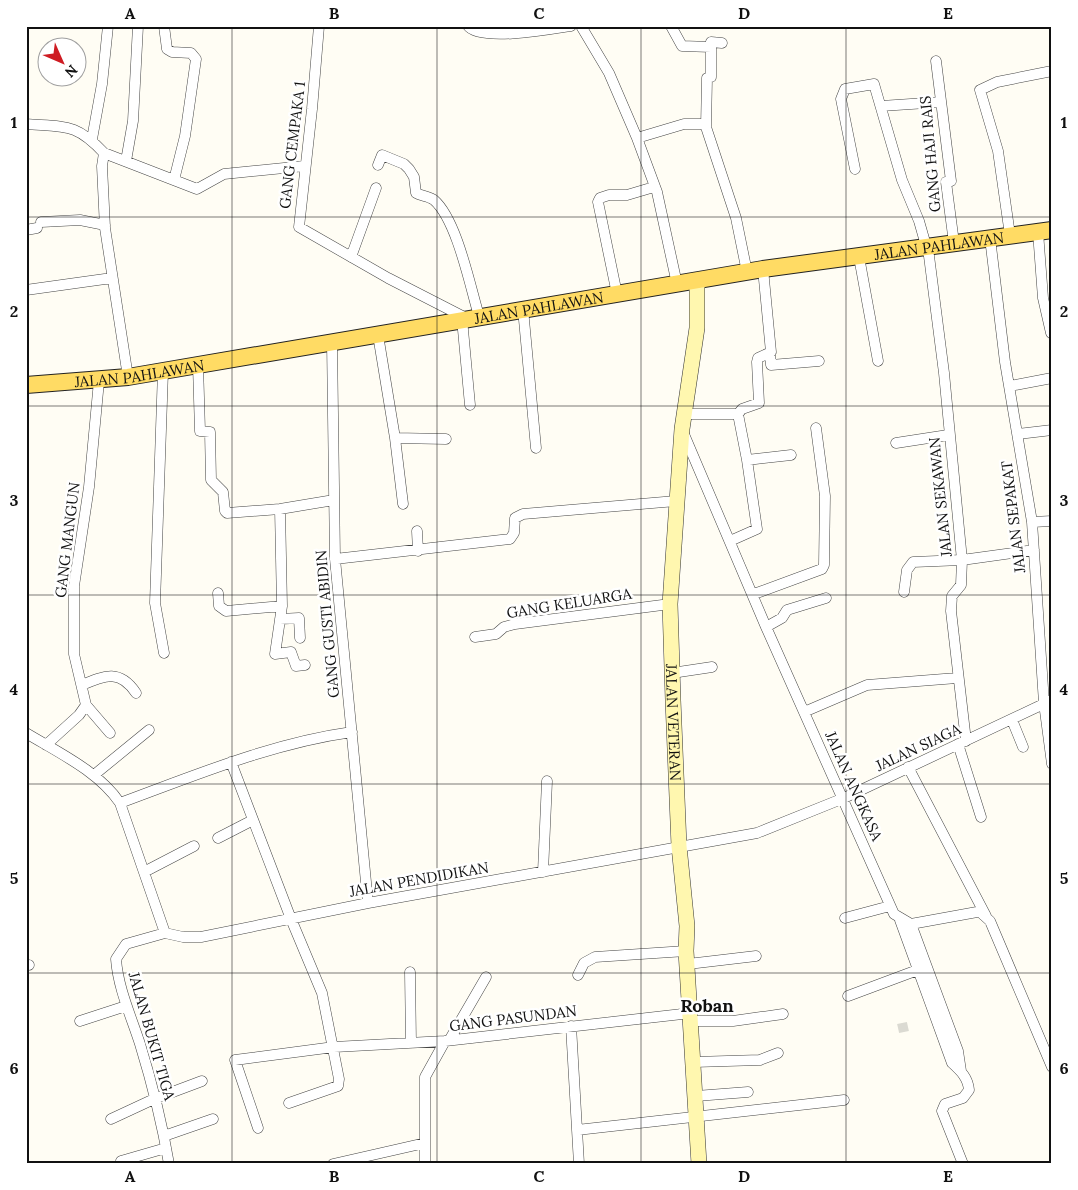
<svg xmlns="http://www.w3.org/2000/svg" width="1078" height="1190" font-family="Lora,serif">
	<rect width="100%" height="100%" fill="#fffdf4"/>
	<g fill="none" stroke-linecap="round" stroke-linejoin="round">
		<path stroke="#dbdad2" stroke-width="10" stroke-dasharray="10 5" stroke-linecap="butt" d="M902,1023l2,9"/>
		<g stroke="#444" stroke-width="11">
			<path id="street" d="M164,26l3,23 5,3 19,1 5,6 -11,77 -11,44
				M319,26l-7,83 -13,118 89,51 78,40
				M468,26c11,16 84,3 103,0
				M581,26l28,47 28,65 20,54 20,92
				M671,26l11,20 29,1
				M936,61l15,120 -5,1 8,61
				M881,106l60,-4
				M26,124c40,3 50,-1 78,29l-2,13 3,62 23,149
				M706,127l1,-49 4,-1v-35l11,1
				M637,138l47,-14h19l3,3 30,91 11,54
				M92,139l10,-55 6,-58
				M104,153l93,36 27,-15 80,-8
				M126,161l7,-40 5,-95
				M378,165l4,-10 22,9 5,5 5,8 2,16c5,3 13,3 18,7 23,20 36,86 45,116
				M855,169l-14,-70 4,-10 29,-5 28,96 17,41 10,35 15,117 18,187 -1,25 -9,11 -1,15 15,130
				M41,222l39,-2 25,5
				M26,230l11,-2
				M1038,232l5,66 8,35
				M1010,235l-12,-84 -18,-61 17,-8 55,-11
				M990,238l15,124 27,160 12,181 8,61
				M351,257l25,-69
				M859,257l19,104
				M26,290l86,-12
				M617,294l-19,-92 2,-4 9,-3h18l27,-8
				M523,309l13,139
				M462,319l8,86
				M378,335l17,103 51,1
				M332,342l3,217 33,344
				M770,354l1,11 48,-4
				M198,365l2,66 10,1 1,48 12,12 2,19 2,2 53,-4 54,-9
				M163,371l-8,232 9,50
				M1010,386l42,-8
				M684,414h54l9,46 44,-5
				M738,414l4,-5 17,-6 -2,-41 1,-4 13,-6 -8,-83
				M683,432l83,195 128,287 17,10 66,-12h3l10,9 62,146
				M1018,434l34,-4
				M395,438l8,66
				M896,443l52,-8
				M1032,522l20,-1
				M417,531l1,20
				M730,541l27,-12 -10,-69
				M335,559l175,-20 4,-6 1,-15 8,-4 153,-13
				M904,592l3,-22 6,-8 49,-2 72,-10
				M218,593l1,13 7,5 56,-5 -2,-97
				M754,594l68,-25 2,-4 1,-69 -9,-68
				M282,606l-7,48 16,-2 5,14 9,-1
				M280,619l19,-1 1,20
				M766,627l16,-9 5,-8 39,-12
				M475,637l21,-3 8,-7 11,-3 155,-20
				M672,673l40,-6
				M82,685c23,-10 38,-16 54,8
				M86,705l24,28
				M804,712l63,-27 90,-7
				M1012,720l11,27
				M26,733c33,20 72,38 94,70l45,130
				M958,744l23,73
				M46,745l33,-30 7,-10 -12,-51v-68l15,-99 10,-106
				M231,762l60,157 31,74 17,86 -1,7 -49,17
				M908,767l78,149
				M94,775l55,-45
				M120,803c76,-28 152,-60 232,-71
				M218,838l35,-18
				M144,872l50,-26
				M543,872l4,-91
				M845,918l45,-12
				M900,920l52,143c9,8 16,15 17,27l-6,8 -18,6 -3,7 21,53
				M911,924l47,127 3,20
				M165,933l18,4h18l167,-34 389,-70 87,-35 208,-98
				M165,933l-39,11 -10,15c2,29 15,57 24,85 12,39 22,79 29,120
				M688,964l68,-8
				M26,965h3
				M410,972l1,71
				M578,975l6,-12 11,-6 91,-6
				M848,996l75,-28
				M80,1021l46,-15
				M691,1021h42l50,-7
				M571,1026l8,138
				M450,1039l36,-62
				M694,1062l66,-2 18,-7
				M696,1096l52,-4
				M111,1119l43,-20 48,-18
				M258,1128l-23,-68 99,-13 111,-6
				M577,1130l267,-30
				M164,1136l49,-17
				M425,1143v-66l20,-36 246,-28
				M121,1161l45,-13
				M333,1164l92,-21v21"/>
		</g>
		<g stroke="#333" stroke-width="16">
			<g id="secondary">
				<path id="s1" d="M697,282v46l-15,101 -12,175 3,96 6,146 8,80 -1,25 13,213"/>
			</g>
		</g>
		<g stroke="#222" stroke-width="18">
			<g id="primary">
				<path id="s2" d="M26,385l102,-8 635,-108 289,-39"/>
			</g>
		</g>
		<use href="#street" stroke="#fff" stroke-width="10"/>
		<use href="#secondary" stroke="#fff7af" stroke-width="15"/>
		<use href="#primary" stroke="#ffdb64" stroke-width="16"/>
	</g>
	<path fill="none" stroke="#111" stroke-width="1" stroke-opacity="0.55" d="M232,26v1138M437,26v1138M641,26v1138M846,26v1138M26,217h1026M26,406h1026M26,595h1026M26,784h1026M26,973h1026"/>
	<g text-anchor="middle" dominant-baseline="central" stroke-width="5" stroke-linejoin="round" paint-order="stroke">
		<g font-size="15" fill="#111" stroke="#fff">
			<text transform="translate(292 145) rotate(-83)">GANG CEMPAKA 1</text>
			<text transform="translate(930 154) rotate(-95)">GANG HAJI RAIS</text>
			<text stroke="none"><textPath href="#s2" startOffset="924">JALAN PAHLAWAN</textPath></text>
			<text stroke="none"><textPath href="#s2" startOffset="519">JALAN PAHLAWAN</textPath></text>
			<text stroke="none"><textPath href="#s2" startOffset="114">JALAN PAHLAWAN</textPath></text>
			<text transform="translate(940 497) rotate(-96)">JALAN SEKAWAN</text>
			<text transform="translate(1013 517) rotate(-97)">JALAN SEPAKAT</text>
			<text transform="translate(67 540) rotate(-83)">GANG MANGUN</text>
			<text transform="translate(569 603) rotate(-9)">GANG KELUARGA</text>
			<text transform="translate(327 624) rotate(-95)">GANG GUSTI ABIDIN</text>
			<text stroke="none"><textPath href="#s1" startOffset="442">JALAN VETERAN</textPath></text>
			<text transform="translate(918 747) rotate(-25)">JALAN SIAGA</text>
			<text transform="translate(854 786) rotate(66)">JALAN ANGKASA</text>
			<text transform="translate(419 879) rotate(-10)">JALAN PENDIDIKAN</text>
			<text transform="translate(513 1018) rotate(-7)">GANG PASUNDAN</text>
			<text transform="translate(152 1036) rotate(74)">JALAN BUKIT TIGA</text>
		</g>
		<g font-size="18" font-weight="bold" fill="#111" stroke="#fff">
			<text x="707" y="1005">Roban</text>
		</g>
	</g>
	<rect width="1078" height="1190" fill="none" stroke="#ffffff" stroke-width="55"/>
	<g transform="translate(62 62) rotate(135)"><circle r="24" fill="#ffffff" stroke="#a0a0a0"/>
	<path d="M0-4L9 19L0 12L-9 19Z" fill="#ce1b22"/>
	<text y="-8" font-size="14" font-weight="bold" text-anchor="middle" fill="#111111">N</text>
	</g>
	<rect x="28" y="28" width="1022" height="1134" fill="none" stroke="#111" stroke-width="2"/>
	<g font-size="16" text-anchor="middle" font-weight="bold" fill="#111">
		<text x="130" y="19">A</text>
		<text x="334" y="19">B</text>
		<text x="539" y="19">C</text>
		<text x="744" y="19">D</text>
		<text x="948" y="19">E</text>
		<text x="14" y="128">1</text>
		<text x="1064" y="128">1</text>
		<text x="14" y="317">2</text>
		<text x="1064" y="317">2</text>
		<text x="14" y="506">3</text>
		<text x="1064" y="506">3</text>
		<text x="14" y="695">4</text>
		<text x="1064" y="695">4</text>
		<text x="14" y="884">5</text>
		<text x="1064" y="884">5</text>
		<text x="14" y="1074">6</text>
		<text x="1064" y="1074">6</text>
		<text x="130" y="1182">A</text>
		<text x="334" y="1182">B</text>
		<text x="539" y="1182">C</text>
		<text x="744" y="1182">D</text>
		<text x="948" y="1182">E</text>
	</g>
</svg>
